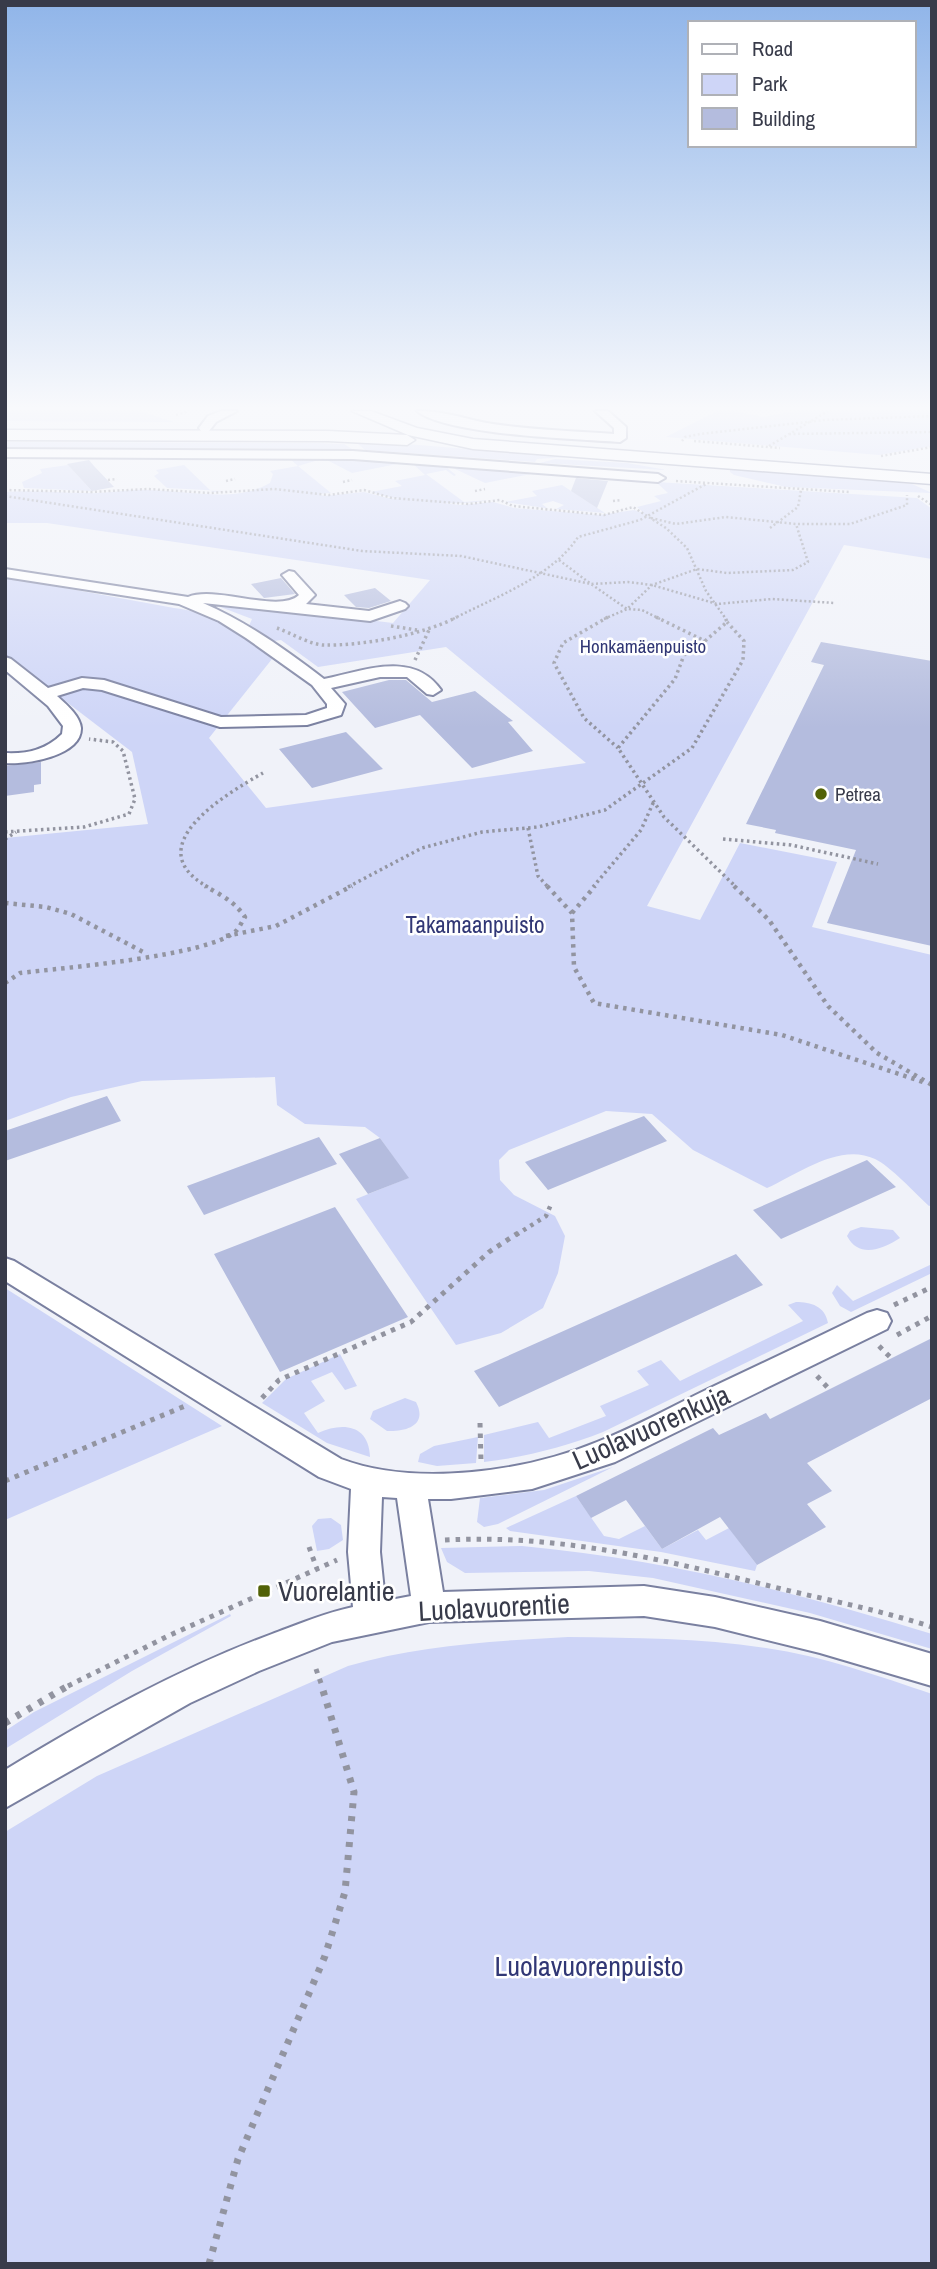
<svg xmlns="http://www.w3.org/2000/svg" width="937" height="2269" font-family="'Archivo Narrow',sans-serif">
	<rect width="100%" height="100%" fill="#f0f2f9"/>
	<path fill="#ced5f7" d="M5,411h135l34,11 -169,-1z
		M717,411h18l28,6 33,-6h136v35l-53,9 -213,-18z
		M358,440l208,17 -29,2 -2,3 -170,-12 -9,-8z
		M5,442l313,1 26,1 8,5 -347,-2z
		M289,458l33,1 -24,7 33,27 24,-2 -37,3 6,2 40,-4 24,6 73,7 32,-3 21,6 86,7 34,-5 10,3 -7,-6 24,-6 -7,-5 14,-3 -12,-11 261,16 15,11v50l-88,-14 -197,361 53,14 40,-77 97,19 -25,65 120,28v250l-3,1c-13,-12 -40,-41 -54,-47 -35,-17 -77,15 -108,29l-74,-38 -41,-36 -46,-3 -97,39 -10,10 1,20 14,15 41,21 10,20 -7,37 -15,35 -42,25 -45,12 -100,-146 52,-21 -28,-40 -15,-11 -60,-3 -28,-19 -2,-28 -133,4 -71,16 -66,24v-283l143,-14 -16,-72 -127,-97v-78l169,31c38,4 70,24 98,51l-63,79 57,70 320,-45 -140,-116 -128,20 -37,-27 -14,2 -19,-14 4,-9 -50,-19 191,23 37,-43 -383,-57h-42v-31c28,-2 54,1 82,1 20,1 40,-4 60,-3 40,0 86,14 123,-7l3,-9 -3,-3 28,-5z
		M555,459l72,4 40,7 -127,-7z
		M327,460l75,3 -50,10z
		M413,464l33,3 10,8 -2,1 -8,-6 -20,4 38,28 24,-2c-31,7 -88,2 -117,-8l31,-6 -7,-5 30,-6z
		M68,465l24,26 -68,-3 -2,-6 20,-9 -2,-4z
		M184,465l28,27 12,-1 -57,-3 -13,-12 5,-3 -3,-3z
		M453,468l1,-1 82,6 -51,10z
		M730,468l182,16 20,9 -146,-6 -52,-12 -4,-3z
		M562,485l43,28 -49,-4 8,-4 -11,-4 -11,3 5,4h-2l-40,-6 32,-6 -5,-5z
		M861,1227l32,3 7,8c-17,11 -41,21 -53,-2l3,-5z
		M932,1264v9l-81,39 -11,-6 -8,-13 5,-8 16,16z
		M5,1288l217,138 -217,94z
		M796,1302c15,0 29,4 32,21l-225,109c-39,15 -77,25 -119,30v-27l54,-13 11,16 57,-22 -6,-10 49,-21 -12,-14 24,-11 19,21 123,-60 -15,-16z
		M340,1354l17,32 -12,4 -13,-18 -21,9 14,20 -21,12 14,20c24,-11 51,-9 52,24l-43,-14 -65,-40 24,-24z
		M405,1398l11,4c12,23 -9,30 -29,29l-17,-12 3,-8z
		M478,1437l-2,26 -39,3 -19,-4 2,-8 14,-8z
		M613,1467l-115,57 -14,3 -7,-5 3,-24 64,-8z
		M576,1496l28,40 15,3 26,-13 17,23 36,-19 8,10 23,-12 28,37 -2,6 -94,-19 -151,-21 -4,-3z
		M331,1518l10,7 2,15 -14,9 -12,2 -5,-25 6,-7z
		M522,1546c140,13 276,46 410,88v15l-122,-36 -157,-35 -64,-7 -124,2 -18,-11 -6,-14z
		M230,1614l1,2 -99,55 -127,78v-18l29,-19z
		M568,1637c66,1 133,1 198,11 56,8 113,28 166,46v570h-927v-432l92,-56 251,-110c71,-21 147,-25 220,-29z"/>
	<path fill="#b4bcde" d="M89,460l5,6 20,21 -22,4 -25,-27z
		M576,478l32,3 -11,27 -26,-17z
		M281,578l14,16 -31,4 -13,-14z
		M375,588l16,13 -22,7 -13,-1 -12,-12z
		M821,642l111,19v285l-105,-23 29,-73 -81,-17 1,-3 -30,-6 78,-159 -13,-3z
		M389,680h17l26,22 43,-11 38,30 -5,1 25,29 -61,17 -52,-53 -45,13 -33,-36z
		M346,732l37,37 -71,19 -33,-39z
		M41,762v22l-7,1v7l-29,4v-30z
		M107,1096l14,25 -116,40v-30z
		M644,1116l23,25 -119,49 -23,-28z
		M319,1137l18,27 -133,51 -17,-29z
		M380,1138l29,40 -41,16 -29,-40z
		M867,1160l29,27 -115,52 -28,-29z
		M335,1207l73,110 -128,55 -66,-118z
		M736,1254l27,31 -264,122 -25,-36z
		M932,1338v60l-125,65 25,28 -25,13 19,23 -69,38 -37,-48 -58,32 -36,-49 -35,18 -15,-22 137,-68 6,7 47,-22 4,6z"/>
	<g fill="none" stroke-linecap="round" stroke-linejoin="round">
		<g stroke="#7a80a0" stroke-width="4">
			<path id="minor" d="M221,411h16l-21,11 -7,9h-8l-2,-3 9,-12z
				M417,411c25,-1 51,9 76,13 40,6 80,7 121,10v-6l-19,-17h13l18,16v11l-6,4c-42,-3 -174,-7 -203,-31z
				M5,449l348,2 305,23 7,4 -7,4 -305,-23 -348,-2z
				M5,569l183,28c28,-12 91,17 111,-2l-17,-20 7,-4 5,1 21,23 -9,9 63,7 31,-10 5,2 3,3 -3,3 -35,12 -167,-18c44,19 83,47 121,76 40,-8 89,-29 117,11l-8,5 -6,-1 -20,-17h-27l-49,11 14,16 -4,11 -34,10 -87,2 -118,-37 -19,-2 -26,8c9,8 23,20 24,32 1,28 -56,37 -76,35v-10c22,1 41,-3 57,-19l1,-8 -15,-20 -43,-36v-13l6,2 37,29 34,-10 22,2 117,37 85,-2 21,-7v-4l-15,-19 -66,-47 -27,-17 -40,-17 -174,-27z
				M5,1258l9,3 327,198c74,28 183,13 256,-17 38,-15 74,-35 111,-53 53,-25 106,-50 159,-76l10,-3 10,3 4,8 -4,8 -272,133 -83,27 -81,10h-23l15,93 201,-6 71,11 105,24 112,33v32l-112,-33 -105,-26 -71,-11 -215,6 -97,20 -73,29 -69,32 -185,105v-38c86,-52 173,-101 267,-136 27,-10 53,-21 81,-27l-5,-55 3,-63 -32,-12 -314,-196zM382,1497l15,1 14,98 -26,5 -5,-49z"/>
		</g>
		<g stroke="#7a80a0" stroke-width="3">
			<path id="major" d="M352,411h19l46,17 56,11 459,35v10l-459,-35 -65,-14z
				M5,430l323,1 79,4 8,5 -8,5 -79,-4 -323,-1z"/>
		</g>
		<path stroke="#9294a0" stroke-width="2.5" stroke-dasharray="2 2.5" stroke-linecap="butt" d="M176,415l13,-4
			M789,434l143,-2
			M682,441l3,-4 15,-3 124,-14 108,-4
			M694,441l86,7
			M769,446l59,-35
			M881,456l51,-9
			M108,480l9,-1
			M226,481l9,-2
			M676,481l173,11
			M343,482l9,-2
			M5,490l86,2 57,-3 62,4 64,-4 55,6 35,-5 28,8 77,6 31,-4 13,6 91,9 29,-8 33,21 21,20 19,43 20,28
			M475,491l10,-2
			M5,496l357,55 99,5 130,28 36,25 15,1 18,9
			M918,496l14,9
			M613,501l8,-1
			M651,518l25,6 50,-7 70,7h54l57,-19v-10
			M770,528l28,-21 3,-17
			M559,560l32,24 37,-2 24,3 65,19 55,-5 63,4
			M453,619c42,-22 99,-42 125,-82l62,-17 66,-36
			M604,619l23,-10 25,-24 45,-16 30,4 66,-3 15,-8 -12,-38"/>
		<path stroke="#9294a0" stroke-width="3.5" stroke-dasharray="2.5 3.5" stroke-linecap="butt" d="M608,617l-45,26 -9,20 30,55 34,30
			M656,617l49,24 -21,14 -9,24 -57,69 46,69 72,70
			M391,626l26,4
			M277,628c14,5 32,16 46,17 38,1 100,-10 134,-28
			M705,641l22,-19 -2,-5
			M415,660l14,-30
			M528,828l10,48 10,11
			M5,832l79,-5 45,-13 6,-15 -12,-48 -10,-9 -24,-3
			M5,839l11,-7
			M723,839l68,6 87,19
			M208,887c-72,-40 18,-93 55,-114
			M348,887l74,-39 60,-16 56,-5 67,-17 87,-62 51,-88 1,-19 -17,-19
			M593,887l48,-57 13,-29"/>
		<path stroke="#9294a0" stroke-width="4.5" stroke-dasharray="3.5 5" stroke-linecap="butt" d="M547,886l25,27 2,54 20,36 188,32 141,47
			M734,886l35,34 59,86 49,47 55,32
			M5,903l41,4 25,7 76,40
			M572,913l23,-27
			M226,936l50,-10 76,-40
			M5,983l15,-10c42,-5 189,-17 216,-42 4,-4 6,-10 9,-14 -11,-16 -24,-22 -40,-31
			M516,1235l30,-19 6,-14"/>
		<path stroke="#9294a0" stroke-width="5" stroke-dasharray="4.5 6" stroke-linecap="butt" d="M894,1305l38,-18
			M897,1335l33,-18
			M879,1346l12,12
			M817,1376l12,13
			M262,1398l17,-18 132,-58 78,-70 29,-19
			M480,1423l1,38
			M5,1481l180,-75
			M445,1540c119,-6 223,21 337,49 50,12 101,22 150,38
			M309,1547l8,22
			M316,1669l6,17
			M68,1686l100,-50 169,-76"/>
		<path stroke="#9294a0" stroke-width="7" stroke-dasharray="5 8" stroke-linecap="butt" d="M5,1723l66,-39
			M209,2264l29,-105 87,-203 20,-64 9,-100 -33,-108"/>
		<use href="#minor" fill="#fff" fill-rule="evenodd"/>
		<use href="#major" fill="#fff" fill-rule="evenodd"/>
	</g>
	<linearGradient id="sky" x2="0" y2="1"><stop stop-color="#90b5e9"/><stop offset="0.56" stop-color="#f8f9fc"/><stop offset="1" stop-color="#f8f9fc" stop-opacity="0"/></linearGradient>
	<rect width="937" height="728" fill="url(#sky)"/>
	<g fill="#526207" stroke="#fff" stroke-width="2.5">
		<circle cx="821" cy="794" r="7"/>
		<rect x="257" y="1584" width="14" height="14" rx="3.5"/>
	</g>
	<g text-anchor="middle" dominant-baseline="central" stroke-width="5" stroke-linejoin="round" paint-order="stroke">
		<g font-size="19" fill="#313775" stroke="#fff">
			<text x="643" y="646">Honkamäenpuisto</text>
		</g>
		<g font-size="19" fill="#383b4a" stroke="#fff" text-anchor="start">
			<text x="835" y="794">Petrea</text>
		</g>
		<g font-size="23" fill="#313775" stroke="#fff">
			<text x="475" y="924">Takamaanpuisto</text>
		</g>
		<g font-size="28" fill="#383b4a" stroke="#fff">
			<text transform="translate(651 1427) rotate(-24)">Luolavuorenkuja</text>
			<text transform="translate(494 1607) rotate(-3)">Luolavuorentie</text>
		</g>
		<g font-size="28" fill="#383b4a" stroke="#fff" text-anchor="start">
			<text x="278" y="1591">Vuorelantie</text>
		</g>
		<g font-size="28" fill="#313775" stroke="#fff">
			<text x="589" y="1966">Luolavuorenpuisto</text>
		</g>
	</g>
	<rect width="937" height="2269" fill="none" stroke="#383b4a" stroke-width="14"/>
	<rect x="688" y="21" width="228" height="126" fill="#ffffff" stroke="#afb1b7" stroke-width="2"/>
	<rect x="702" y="44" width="35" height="10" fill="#ffffff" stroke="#afb1b7" stroke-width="2"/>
	<text x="752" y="56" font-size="21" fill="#383b4a">Road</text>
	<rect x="702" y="74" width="35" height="21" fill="#ced5f7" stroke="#afb1b7" stroke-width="2"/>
	<text x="752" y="91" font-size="21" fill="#383b4a">Park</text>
	<rect x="702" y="108" width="35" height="21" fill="#b4bcde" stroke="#afb1b7" stroke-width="2"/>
	<text x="752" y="126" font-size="21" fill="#383b4a">Building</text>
</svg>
